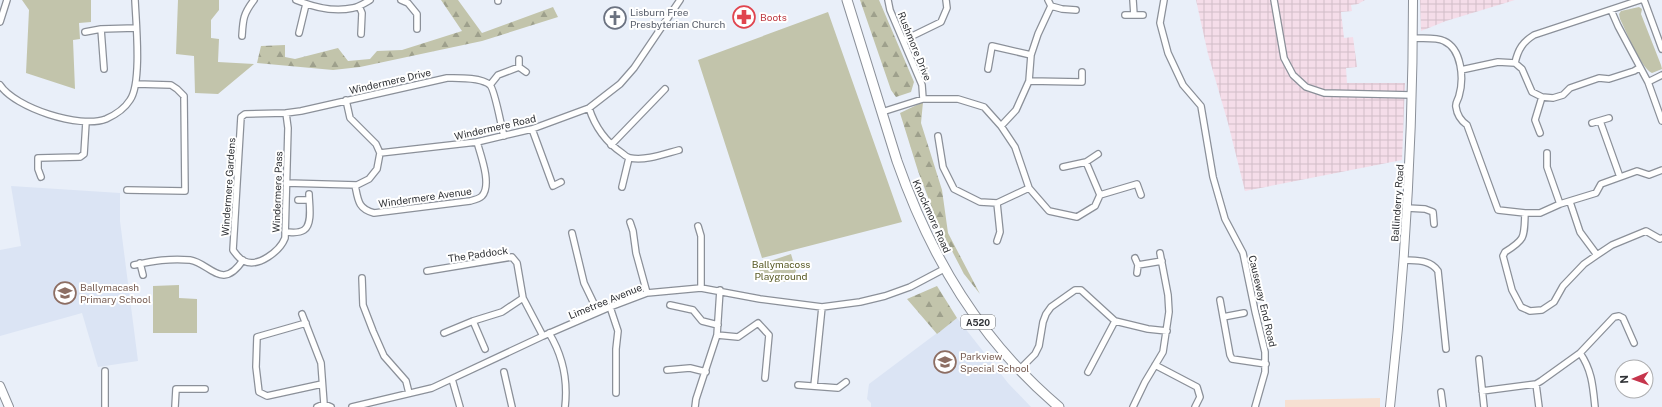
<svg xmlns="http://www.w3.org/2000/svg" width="1662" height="407" font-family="'Public Sans',sans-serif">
	<defs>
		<pattern id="industrial-grid" width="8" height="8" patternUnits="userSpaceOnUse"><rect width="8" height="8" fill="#f5dde9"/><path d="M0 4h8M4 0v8" fill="none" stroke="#d2bec8"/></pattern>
		<pattern id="forest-firs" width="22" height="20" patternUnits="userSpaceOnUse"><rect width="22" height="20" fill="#c2c4ab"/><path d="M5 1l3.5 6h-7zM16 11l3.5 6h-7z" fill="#9ea08c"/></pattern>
	</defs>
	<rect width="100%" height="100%" fill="#e9eff9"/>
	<path fill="#f6e0d2" d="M1380,398v9h-95v-7z"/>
	<path fill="url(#industrial-grid)" d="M1196,0h169l-7,4 -7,1 1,6 -11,1 3,26 9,-1 4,30 -11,1 1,15h58l-3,77 -157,31 -17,-68 -20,-69z
		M1420,0h95l-69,21 -25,10z"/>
	<path fill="#dbe4f4" d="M11,186l109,7v28l18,140 -40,6 -16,-54 -82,23v-86l21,-4z
		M957,318l51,65 23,24h-160v-4l-4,-4 2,-15z"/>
	<path fill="#c2c4ab" d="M22,0h69v22l-12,1 1,16 -7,1 2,49 -49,-16 3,-63z
		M178,0h41v10l-8,10v18l8,1 -1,23 36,2 -36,30 -23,-1 -1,-37 -18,-2z
		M1639,7l3,2 -1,5 20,51 1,4 -10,4c-11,-5 -26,-42 -32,-54l-1,-5 2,-3z
		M828,12l74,210 -140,36 -64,-198z
		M791,254l5,17 -8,11 -26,-2 -4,-15z
		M179,285v13l18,1v34h-44v-47z"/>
	<path fill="url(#forest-firs)" d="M441,0h17l24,33 71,-26 5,10 -76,24 -122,26 -27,3 -76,-7 4,-17 24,-1v12l10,2 43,-11 10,13 22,-2 7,-8 25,-1 60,-19z
		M860,0h19l35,82 -3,10 -15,5 -5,-7z
		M923,102l-2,21 21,67 6,43 32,61 -16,-20 -25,-48 -21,-55 -18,-58z
		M937,286l20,32 -20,16 -30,-35z"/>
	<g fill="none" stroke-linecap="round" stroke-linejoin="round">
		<g stroke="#8b9099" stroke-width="8">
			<path id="street" d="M296,0c17,7 39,12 57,8 6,-1 12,-5 17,-8
				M401,0l7,3 9,11v15
				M888,0l2,10 32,75 1,14
				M1048,0l3,6
				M1133,0l1,15
				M1164,0l-4,23 8,30 15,32 18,21 12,71 12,42 18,34 12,58 10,41v20l-10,35
				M1274,0l10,58 9,17 13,12 18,6 88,2
				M1644,0l18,49
				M498,1v-1
				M359,6l3,7 -1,21
				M1611,10l7,16 30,56 14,39
				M1125,15h18
				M0,22l7,-22
				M101,29l3,40
				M85,32l16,-3 35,-1
				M299,33l7,-29
				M242,36c1,-16 1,-22 12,-36
				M1413,38c9,1 23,-1 31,3 18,8 20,38 15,55 -1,4 -4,7 -3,11 1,8 4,13 11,18l31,85 27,3h15l20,-9 36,-11 5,-9 36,-13 12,4 13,-5
				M904,40l37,-18 6,-14 -1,-8
				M519,59v8l7,5
				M1515,63c3,-14 8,-21 19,-28l106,-35
				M988,69l4,-23 39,9
				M1461,70l37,-8 17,1 7,6 10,23 10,5 11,1 10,-3 7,-7 29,-10 10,1 25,-8 5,-3
				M1029,81l53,1v-10
				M1648,82l14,-7
				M0,85c15,23 80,44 106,34 9,-4 19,-11 24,-19 12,-17 6,-77 5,-100
				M490,85l8,-10 21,-8
				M589,108c6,19 17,34 33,45 2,2 5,4 8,5 16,3 34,-4 49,-8
				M882,112l41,-13h35l26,8 17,19 14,21 14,41 20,23 28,6 18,-11 5,-11 37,-11 4,11
				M286,113l2,15 -3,110c-5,13 -27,30 -41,23 -5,-2 -8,-7 -11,-11l8,-133 4,-3 41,-1 15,-2 146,-33c11,0 34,-1 43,7 5,5 11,41 14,51
				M1600,121l20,56
				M1592,123l17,-5
				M1001,126l15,-16 13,-29 2,-26 7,-21 13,-28 11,3 14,1
				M532,129l21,57 8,-4
				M1540,133l-5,-13 7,-23
				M938,136l5,31 11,22 26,13 17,1 32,-15
				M611,145l54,-56
				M380,153l97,-11 55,-13 57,-21 31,-24 14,-16 46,-68
				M1547,153v14l13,37
				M1086,162l14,33
				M1063,167l23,-5 12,-8
				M41,177l-3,-8v-11l42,-1 4,-3 2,-32
				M286,183l71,2 12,-6 8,-10 3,-16 -4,-9 -26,-26 -4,-18
				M355,185c3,15 3,24 19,28l96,-12c4,-1 9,-2 12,-5 10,-11 -1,-40 -5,-54
				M622,187l7,-29
				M127,190l58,1 -1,-95 -7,-7 -6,-4 -35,-1
				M298,200h11
				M1570,202l10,30 17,23
				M997,203l3,29 -3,9
				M1407,208l18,1 8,3 1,12
				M1525,213c-1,24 1,26 -20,39l-2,4 9,34 9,17 9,4 12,-1 12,-8 9,-16 21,-22 13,-9 15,-10 34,-14 14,8 2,-1
				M630,222l3,9 3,22 11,40
				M698,226l3,10v52
				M285,232c6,0 13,2 19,-2 9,-6 5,-27 5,-36
				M572,233l12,50 14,29
				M1135,258l3,7 -1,8
				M1403,260c13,1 27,-1 35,11l8,78
				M140,263l3,12
				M134,265c19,-4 36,-7 56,-5 20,3 32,32 53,0
				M1138,265l24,-4
				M427,271l85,-14 5,6 6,35 20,38
				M362,278l1,27 10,26 11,25 22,25 3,12
				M1220,300l10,55 2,4 34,5
				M670,305l23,5 9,11 16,4
				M610,307l8,24 -2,18v44
				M302,314l19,49 3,41
				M1223,317l21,-4
				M473,321l12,28
				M306,323l-49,14 -1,30 3,25 8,4 55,-12
				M444,333l29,-12 29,-9 21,-14
				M549,333c14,23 19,48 16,74
				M717,335l21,2 20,-14 11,12 -4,43
				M1580,353c12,17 13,34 15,54
				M1479,359l5,48
				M1155,365l42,22 3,10 -5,10
				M667,370l23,-2 16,4
				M1019,370l16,-16 4,-8 4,-24 3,-8 5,-7 24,-17h6l34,31 33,8 19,2
				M504,372l8,35
				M1088,372l27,-51
				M452,379l8,28
				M1536,384l3,23
				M798,385l40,3 8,-6
				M814,386l8,-79
				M1482,391l54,-7 5,-3 39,-28 34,-36 5,-1 4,2 11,25
				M1441,392l2,15
				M105,407v-36
				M175,407l1,-18h29
				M317,407l7,-3 7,3
				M352,407l80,-19 111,-52 67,-29 37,-14 54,-5 59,11 62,8 38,-5 25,-6 25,-9 34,-18
				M695,407l1,-8 21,-64 3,-45
				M1133,407l12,-25 18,-30 6,-40 -1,-17 -8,-42"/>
		</g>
		<g stroke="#8b9099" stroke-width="10">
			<path id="secondary" d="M0,386l9,21
				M1390,407c15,-135 23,-271 23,-407"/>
		</g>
		<g stroke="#8b9099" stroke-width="11">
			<path id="primary" d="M847,0l50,161c34,97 83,179 162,246"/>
		</g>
		<use href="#street" stroke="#fff" stroke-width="5.5"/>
		<use href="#secondary" stroke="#fff" stroke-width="8"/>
		<use href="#primary" stroke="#fff" stroke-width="9"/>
	</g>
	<defs>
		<g id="pharmacy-ring" transform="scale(1.15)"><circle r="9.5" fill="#fff" stroke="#e0444e" stroke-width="1.5"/><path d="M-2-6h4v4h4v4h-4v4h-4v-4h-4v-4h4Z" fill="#e0444e"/></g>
		<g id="church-ring" transform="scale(1.15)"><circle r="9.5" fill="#fff" stroke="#6b7280" stroke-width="1.5"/><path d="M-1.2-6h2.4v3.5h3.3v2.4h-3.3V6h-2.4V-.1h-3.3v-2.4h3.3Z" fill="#6b7280"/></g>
		<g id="school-ring" transform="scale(1.15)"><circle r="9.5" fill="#fff" stroke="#8d6e63" stroke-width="1.5"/><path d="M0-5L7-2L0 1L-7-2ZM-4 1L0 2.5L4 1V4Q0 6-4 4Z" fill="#8d6e63"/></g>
	</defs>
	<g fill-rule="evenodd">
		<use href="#pharmacy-ring" x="744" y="17"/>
		<use href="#church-ring" x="615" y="18"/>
		<use href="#school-ring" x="65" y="293"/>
		<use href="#school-ring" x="945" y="362"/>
	</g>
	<g text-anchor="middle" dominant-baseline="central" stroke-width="4" stroke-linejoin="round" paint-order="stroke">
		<rect fill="#fff" stroke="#6e7072" stroke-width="1" x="961" y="315" width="34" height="14" rx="3"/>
		<g font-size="9" font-weight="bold" fill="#303236">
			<text x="978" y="322">A520</text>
		</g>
		<g font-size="10" fill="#5b616d" stroke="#fff" text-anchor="start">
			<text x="630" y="12">Lisburn Free<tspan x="630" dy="12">Presbyterian Church</tspan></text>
		</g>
		<g font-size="10" fill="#be3a42" stroke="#fff" text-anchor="start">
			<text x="760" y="17">Boots</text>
		</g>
		<g font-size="10" fill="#303236" stroke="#fff">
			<text transform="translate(915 46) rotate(68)">Rushmore Drive</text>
			<text transform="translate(390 81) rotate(-13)">Windermere Drive</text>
			<text transform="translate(495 127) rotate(-13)">Windermere Road</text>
			<text transform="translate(228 187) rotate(-86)">Windermere Gardens</text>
			<text transform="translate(277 192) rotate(-88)">Windermere Pass</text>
			<text transform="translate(425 197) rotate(-8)">Windermere Avenue</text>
			<text transform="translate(1397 203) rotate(-86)">Ballinderry Road</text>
			<text transform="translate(932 216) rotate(66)">Knockmore Road</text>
			<text transform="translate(478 254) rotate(-8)">The Paddock</text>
			<text transform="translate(605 301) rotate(-22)">Limetree Avenue</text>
			<text transform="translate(1263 301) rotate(77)">Causeway End Road</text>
		</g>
		<g font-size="10" fill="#595b26" stroke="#fff">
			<text x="781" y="264">Ballymacoss<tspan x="781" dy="12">Playground</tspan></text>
		</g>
		<g font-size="10" fill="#785e54" stroke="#fff" text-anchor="start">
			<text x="80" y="287">Ballymacash<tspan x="80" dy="12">Primary School</tspan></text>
			<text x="960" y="356">Parkview<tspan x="960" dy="12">Special School</tspan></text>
		</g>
	</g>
	<g transform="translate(1634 379) rotate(268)"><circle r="19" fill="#ffffff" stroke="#acadaf"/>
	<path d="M0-3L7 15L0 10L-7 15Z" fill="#c6354c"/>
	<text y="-6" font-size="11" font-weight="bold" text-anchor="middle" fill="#303236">N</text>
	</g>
</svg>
